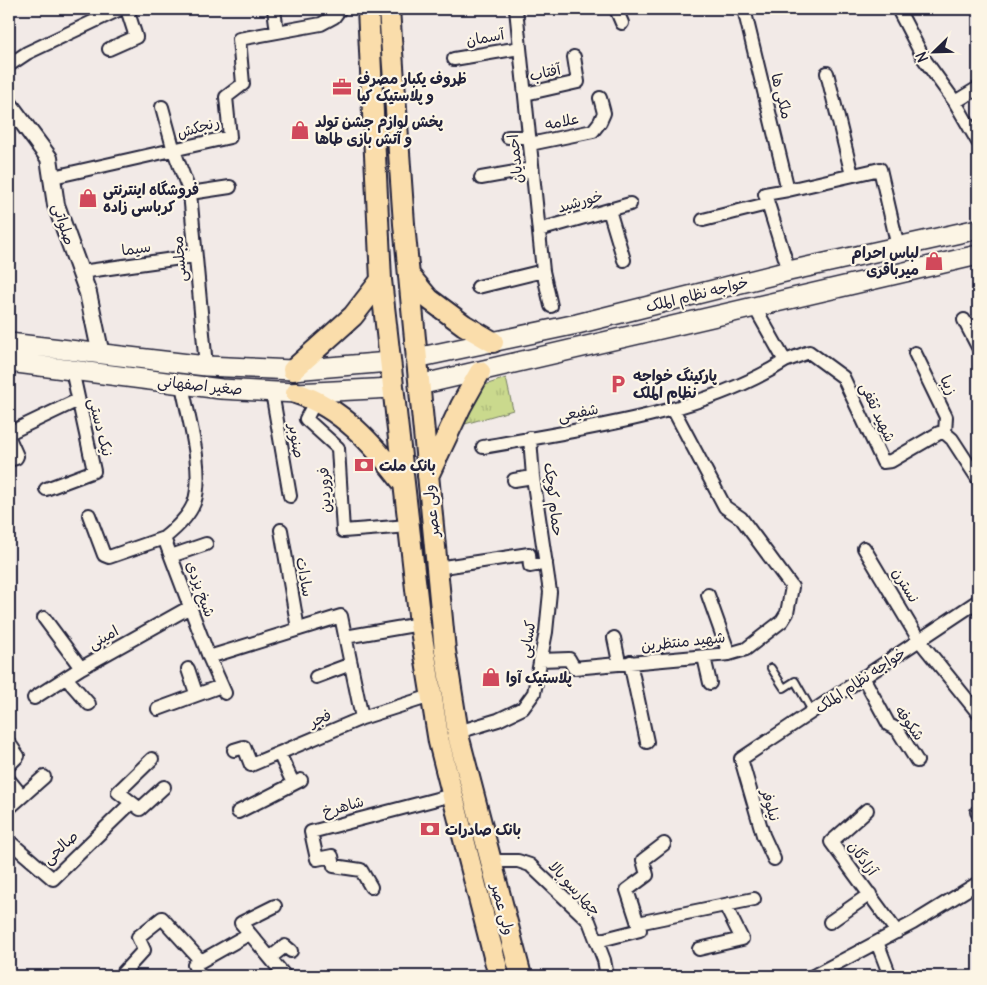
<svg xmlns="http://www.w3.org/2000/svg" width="987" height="985" font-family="Delius,'Playpen Sans Arabic',sans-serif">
	<defs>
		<pattern id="grass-tufts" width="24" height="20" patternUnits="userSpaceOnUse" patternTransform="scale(1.25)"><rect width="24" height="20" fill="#cad98d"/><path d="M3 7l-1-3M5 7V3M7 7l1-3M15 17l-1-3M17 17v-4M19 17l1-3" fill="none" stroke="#adba7b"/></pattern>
	</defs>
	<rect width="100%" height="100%" fill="#f2eae7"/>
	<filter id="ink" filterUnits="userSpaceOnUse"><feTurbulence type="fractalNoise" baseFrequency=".02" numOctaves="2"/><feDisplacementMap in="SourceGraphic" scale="10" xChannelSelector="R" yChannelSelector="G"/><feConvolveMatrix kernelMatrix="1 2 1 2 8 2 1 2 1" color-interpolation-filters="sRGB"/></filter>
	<g filter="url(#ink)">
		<path fill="url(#grass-tufts)" stroke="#767e64" d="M506,378l7,32 -48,14 5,-19 9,-18z"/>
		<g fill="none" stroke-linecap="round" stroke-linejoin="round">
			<g stroke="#22223b" stroke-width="10">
				<path id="service" d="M771,668l13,20 11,-7 17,30"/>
			</g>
			<g stroke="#22223b" stroke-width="16">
				<path id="minor" d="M274,9l3,23
					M516,9l27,262 8,35
					M616,9l6,14
					M744,9l44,181 -23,4 24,77
					M898,9l26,50 31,43 23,40
					M109,49l27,-12 -9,-28
					M454,59l66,-11
					M9,65l18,-12 93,-44
					M827,73l25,102
					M525,94l53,-12 -4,-25
					M955,102l23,-14
					M162,107l12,44 16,42 16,173
					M508,137h21
					M530,144l63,-13 7,-9 4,-9 -4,-15
					M53,177l177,-40 -4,-40 17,-13 -4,-45 82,-15 13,-7 6,-8
					M481,178l51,-9
					M788,190l92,-21 18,78
					M190,193l40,-6
					M609,210l15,50
					M703,220l64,-16
					M539,230l91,-26
					M81,272l114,-16
					M478,287l65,-16
					M964,320l14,27
					M915,353l31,64 -1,16
					M785,361l24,-9 34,25 40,85 8,-1 48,-28h6l7,6 26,40
					M182,385c6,32 23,87 12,118 -5,13 -20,27 -30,35l45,119 132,-41 21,102
					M272,392l18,104
					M316,400l-10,19 32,29 5,83 66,-5
					M9,433l69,-33
					M9,438l8,18 -1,2 -7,2
					M483,447c95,-17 221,-33 302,-86l-31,-55
					M514,480l19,-3
					M46,489l48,-18 -22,-101
					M89,515l15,40 5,2 55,-19
					M281,530l17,99
					M864,548l55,92 59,73
					M171,556l35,-12
					M437,568l92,-14 1,12 16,-3
					M708,595l21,59
					M44,618l37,50
					M345,637l75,-13
					M614,638l5,24
					M209,657l16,36
					M704,657l6,26
					M540,660l29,-1 5,9 155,-14 17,-5 36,-28 5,-8 5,-26 -51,-69 -16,-11 -52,-98
					M630,662l17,80
					M188,669l8,24
					M316,677l35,-13
					M863,677l26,48 8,4 20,32
					M67,679l22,25
					M34,698l47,-30 109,-61
					M158,709l63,-23
					M458,732l40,-12 25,-12 11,-15 12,-61 4,-40 -17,-115 -3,-39
					M9,743l9,13 -9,9
					M234,750l10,-3 7,18 111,-47 69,-22
					M279,753l14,30
					M152,759l-34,33 22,17 24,-22
					M9,780l13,16
					M9,808l35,-31
					M867,810l-36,32 66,90
					M238,812l63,-32
					M977,812l1,1
					M9,841l44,38 78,-76
					M774,859l-11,-24 -22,-76 237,-158
					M490,861h28l12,4 59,56 15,39 3,16
					M371,887l-10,-17 -27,-4 -2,-10 -15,3 -6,-27 141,-37
					M275,906l-34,17 44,53
					M830,922l40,-28
					M638,923l116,-24
					M597,941l43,-11 -13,-40 20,-15 -4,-15 21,-16
					M877,942l13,34
					M699,949l43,-10 -17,-34
					M270,958l15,-12 6,5
					M120,976l24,-26 -6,-13 24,-19 39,43
					M200,976l-6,-11 55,-31
					M813,976l100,-53 65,-40"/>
			</g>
			<g stroke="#22223b" stroke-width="20">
				<path id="tertiary" d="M9,104l40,54 7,47 32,88 13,62"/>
			</g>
			<g stroke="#22223b" stroke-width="22">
				<path id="secondary" d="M9,343l197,23 87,4 96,-8
					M416,358l161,-34 212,-53 189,-42
					M9,362l212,27 75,4 96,-5
					M419,385l559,-130"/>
			</g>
			<g stroke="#22223b" stroke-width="24">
				<path id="primary" d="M368,9l13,271 39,344 19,118 60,234
					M389,9l15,215 41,427 14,88 62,237
					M409,275l20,24 35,26 29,17
					M293,370l60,-54 28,-36
					M296,393c46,15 78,52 107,90
					M428,476l33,-70 19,-34"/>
			</g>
			<use href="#service" stroke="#fcf5e5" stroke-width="6"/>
			<use href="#minor" stroke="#fcf5e5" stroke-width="12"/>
			<use href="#tertiary" stroke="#fcf5e5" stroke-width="16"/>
			<use href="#secondary" stroke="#fcf5e5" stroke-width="19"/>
			<use href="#primary" stroke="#faddab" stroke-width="20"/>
		</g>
	</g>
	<defs>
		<g id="office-bare" transform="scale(1.5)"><path d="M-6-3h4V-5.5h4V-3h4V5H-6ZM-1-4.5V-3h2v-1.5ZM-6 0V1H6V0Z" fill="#d1495b" stroke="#fcf5e5" stroke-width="2.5" paint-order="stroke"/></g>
		<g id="shop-bare" transform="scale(1.5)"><path d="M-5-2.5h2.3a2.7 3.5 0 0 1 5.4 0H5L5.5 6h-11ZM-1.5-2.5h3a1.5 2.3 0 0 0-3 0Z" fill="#d1495b" stroke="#fcf5e5" stroke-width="2.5" paint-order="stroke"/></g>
		<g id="parking-bare" transform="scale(1.5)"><path d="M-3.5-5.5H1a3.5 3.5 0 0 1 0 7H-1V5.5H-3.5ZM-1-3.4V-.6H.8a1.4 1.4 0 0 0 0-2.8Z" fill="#d1495b" stroke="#fcf5e5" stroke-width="2.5" paint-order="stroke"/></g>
		<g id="bank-bare" transform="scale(1.5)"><path d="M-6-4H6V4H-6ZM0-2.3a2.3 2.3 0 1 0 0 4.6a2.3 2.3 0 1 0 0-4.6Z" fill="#d1495b" stroke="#fcf5e5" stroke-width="2.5" paint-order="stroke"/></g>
	</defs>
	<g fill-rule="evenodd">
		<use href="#office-bare" x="342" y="87"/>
		<use href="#shop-bare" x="300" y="130"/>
		<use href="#shop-bare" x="88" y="198"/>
		<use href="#shop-bare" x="934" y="261"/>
		<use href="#parking-bare" x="618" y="384"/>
		<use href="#bank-bare" x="364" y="465"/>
		<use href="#shop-bare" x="491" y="677"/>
		<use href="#bank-bare" x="430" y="829"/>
	</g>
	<g text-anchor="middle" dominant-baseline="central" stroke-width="4.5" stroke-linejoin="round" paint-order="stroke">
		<g font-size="15" fill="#22223b" stroke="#fcf5e5">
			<text transform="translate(485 37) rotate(-10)">آسمان</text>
			<text transform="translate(545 72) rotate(-13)">آفتاب</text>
			<text transform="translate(782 96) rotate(76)">ملکی ها</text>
			<text transform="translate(562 121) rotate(-11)">علامه</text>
			<text transform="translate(198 127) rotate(-16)">رنجکش</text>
			<text transform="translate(515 159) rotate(-96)">احمدیان</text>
			<text transform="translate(580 201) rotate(-16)">خورشید</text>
			<text transform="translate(64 224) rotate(72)">صلواتی</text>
			<text transform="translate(136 248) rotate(-8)">سیما</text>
			<text transform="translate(179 259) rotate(-95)">مجلسی</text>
			<text transform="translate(697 294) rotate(-14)">خواجه نظام الملک</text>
			<text transform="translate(200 385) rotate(6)">صغیر اصفهانی</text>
			<text transform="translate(949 385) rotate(64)">زیبا</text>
			<text transform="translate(578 412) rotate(-11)">شفیعی</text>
			<text transform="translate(878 412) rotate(65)">شهید ثقفی</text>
			<text transform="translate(101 427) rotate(76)">نیک دستی</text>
			<text transform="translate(297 441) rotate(81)">صنوبر</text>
			<text transform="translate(324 490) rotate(-93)">فروردین</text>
			<text transform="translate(554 499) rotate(83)">حمام کوچک</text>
			<text transform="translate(431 511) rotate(-96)">ولی عصر</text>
			<text transform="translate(305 577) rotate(80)">سادات</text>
			<text transform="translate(906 585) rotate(59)">نسترن</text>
			<text transform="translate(201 589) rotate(70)">شیخ یزدی</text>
			<text transform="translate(103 637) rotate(-29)">امینی</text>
			<text transform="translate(527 639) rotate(-80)">کسایی</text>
			<text transform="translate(683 641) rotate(-6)">شهید منتظرین</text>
			<text transform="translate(860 680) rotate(-34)">خواجه نظام الملک</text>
			<text transform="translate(320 718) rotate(-23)">فجر</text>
			<text transform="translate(910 723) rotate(54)">شکوفه</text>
			<text transform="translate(771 805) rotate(74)">نیلوفر</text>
			<text transform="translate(343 806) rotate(-15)">شاهرخ</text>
			<text transform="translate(60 847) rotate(-42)">صالحی</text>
			<text transform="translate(863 858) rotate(54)">آزادگان</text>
			<text transform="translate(575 888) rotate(47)">چهارسو بالا</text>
			<text transform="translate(503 909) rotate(75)">ولی عصر</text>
		</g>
		<g font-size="15" font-weight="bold" fill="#22223b" stroke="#fcf5e5" text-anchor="start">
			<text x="357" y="78">ظروف یکبار مصرف<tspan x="357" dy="17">و پلاستیک کیا</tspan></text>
			<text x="315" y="121">پخش لوازم جشن تولد<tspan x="315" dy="17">و آتش بازی طاها</tspan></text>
			<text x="103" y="189">فروشگاه اینترنتی<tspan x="103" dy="17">کرباسی زاده</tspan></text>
			<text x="919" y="252" text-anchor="end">لباس احرام<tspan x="919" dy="17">میرباقری</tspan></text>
			<text x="633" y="375">پارکینگ خواجه<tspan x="633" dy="17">نظام الملک</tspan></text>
			<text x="379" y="465">بانک ملت</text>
			<text x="506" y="677">پلاستیک آوا</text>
			<text x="445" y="829">بانک صادرات</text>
		</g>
	</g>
	<rect width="987" height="985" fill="none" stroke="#fcf5e5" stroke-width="30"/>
	<rect x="15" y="15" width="957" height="955" fill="none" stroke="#22223b" stroke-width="2" filter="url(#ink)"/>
	<g transform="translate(934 52) rotate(247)" stroke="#fcf5e5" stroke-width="4" paint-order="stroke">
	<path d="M0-4L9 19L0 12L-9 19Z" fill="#22223b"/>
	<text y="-8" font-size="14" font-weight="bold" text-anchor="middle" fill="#22223b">N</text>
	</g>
</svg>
